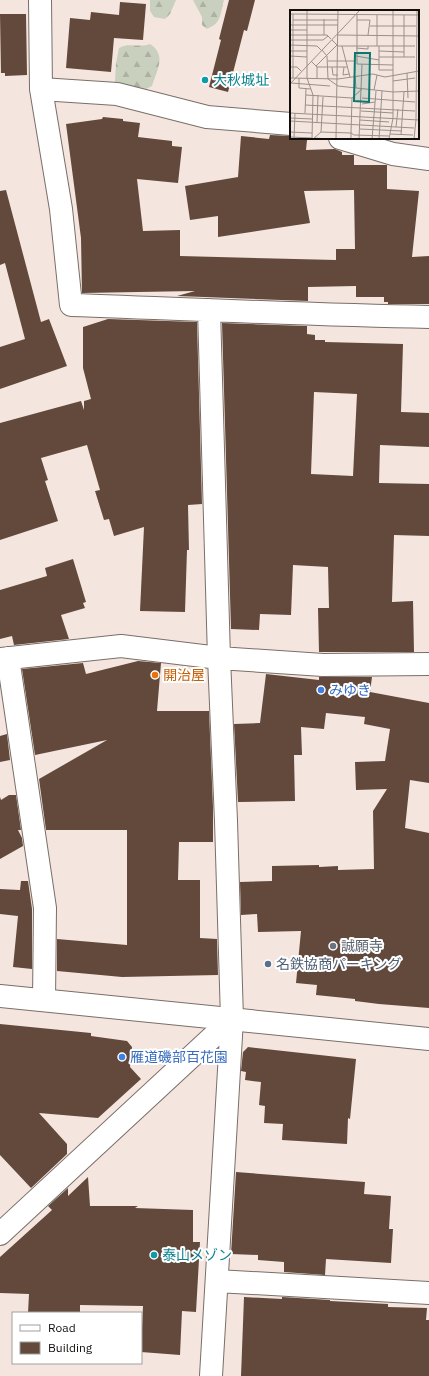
<svg xmlns="http://www.w3.org/2000/svg" width="429" height="1376" font-family="'IBM Plex Sans','Noto Sans JP',sans-serif">
	<defs>
		<pattern id="forest-firs" width="22" height="20" patternUnits="userSpaceOnUse"><rect width="22" height="20" fill="#c9d0bd"/><path d="M5 1l3.5 6h-7zM16 11l3.5 6h-7z" fill="#acb1a1"/></pattern>
	</defs>
	<rect width="100%" height="100%" fill="#f4e6df"/>
	<path fill="url(#forest-firs)" d="M150,0h26l-6,14 -5,5 -11,-2 -4,-6z
		M193,0h31c-4,14 -2,23 -17,29l-5,-4v-8z
		M150,44c17,11 7,26 2,42l-6,3 -27,-5 -4,-2 1,-19 3,-15c9,-6 21,0 31,-4z"/>
	<path fill="#62493c" fill-rule="evenodd" d="M229,0h26l-8,31 -3,-1 -16,62 -19,-5 12,-47 -2,-1z
		M120,2l26,2 -3,36 -29,-2 -3,34 -45,-4 4,-50 20,2 1,-8 28,3z
		M0,14h26l1,61 -22,1v-3h-4z
		M103,117l20,2v2l17,2 -2,14 34,4v5l10,1 -4,36 -41,-4 6,52 37,-1v26l156,4v-11h19l-1,-59 -50,1 6,32 -92,14v-21l-28,4 -5,-34 53,-9 3,-41 28,3 1,-4 21,1v2h4v1l12,1 -1,10 29,-1 7,3v3h12v10h33v24l32,2 -7,66 17,-1v48h-41v-2h-4v-5h-28v-11l-48,1v14l-131,-5 18,-5 -113,2 -1,-55 -15,-114 36,-5z
		M6,190l35,132 8,-3 18,47 -67,23v-42l25,-8 -20,-76 -5,2v-74z
		M108,319l89,3 5,182 -14,1 1,45h-2l-2,62 -45,-1 4,-84 -30,9 -5,-17 -5,1 -9,-29 5,-1 -13,-45 -46,13 7,22 -3,1 13,40 -58,19v-117l81,-22 3,9v-9l7,-2 -8,-31v-41z
		M222,323l85,3v8l8,1v5h10v2l78,2 -2,68 28,1v34l-49,-2 -1,38 50,1v52l-35,-1 -2,67 21,-1 1,51h-95l-1,-44h11l-1,-41 -35,-2 -2,50 -31,-1 -1,16 -28,-1zM314,392l43,2 -4,82 -42,-2z
		M73,559l13,43 -3,1 2,5 -24,7 8,24 -55,6 -2,-9 -12,3v-49l47,-14 -2,-8z
		M138,661l23,2 -4,48h52l4,96v35h-34l-1,38h22v58l17,1 1,36 -96,2 -65,-6v-32l70,6v-115h-81l-7,-51 68,-39 -72,15 -13,-86 61,-6 3,11z
		M266,674l53,6v-3h53l-2,15 59,11v80l-19,-3 -5,48 24,5v175l-50,-4 -24,-3v-2l-39,-4 1,-10 -21,-2 5,-52 -43,1 -1,-18 -16,1 -1,-33 32,-1v-15l47,-1v2l19,-1v4l36,-1 -1,-58 14,-22 -31,1 -1,-28 30,-1 5,-32 -26,-5 1,-7 -39,-4 -2,16 -23,-2 1,28h-8l1,46 -57,1 -4,-78 26,-1z
		M7,734l3,26 -10,2v-26z
		M9,795h7l5,35h-3l4,8 1,8 -23,13v-62l1,3z
		M21,881h7l4,28v60l-19,-2 5,-51 -18,-2v-25l20,1z
		M0,1024l91,9v3l36,5 5,6 -2,20 11,12 -43,39 -59,-5 28,31v10l-36,34 -31,-33z
		M248,1047l108,12 -6,60 -2,-1 -1,26 -65,-4 1,-16 -19,-1 1,-17 -6,-1 2,-23 -16,-2 1,-8 -5,-1 2,-19z
		M236,1172l129,10 -1,12 27,2 -2,33h4l-2,34 -65,-4 -1,16 -41,-3v-10l-26,-2v-5l-27,-1z
		M88,1177l2,29h48l-3,2 58,2v32h7l-4,70 -14,-1 -2,44 -39,-3 2,-46 -63,-1v8h-52l1,-19 -29,-1v-36l52,-47 -4,-4 20,-18v8z
		M244,1297l38,2v-2l48,3v1l58,3v3l39,1 -1,12h3v56h-188z"/>
	<g fill="none" stroke-linecap="round" stroke-linejoin="round">
		<g stroke="#7a6e68" stroke-width="24">
			<path id="street" d="M40,0l1,89 20,120 10,96c120,4 239,10 358,12
				M41,89l76,5 90,23 84,7
				M340,138l53,16 36,5
				M209,310l10,348 7,163 6,198 -21,357
				M8,658l37,250 -1,92
				M0,659l121,-13 98,12 104,7 106,-1
				M0,1234l232,-215
				M217,1281l212,12"/>
		</g>
		<g stroke="#7a6e68" stroke-width="24">
			<path id="secondary" d="M0,996l429,43"/>
		</g>
		<use href="#street" stroke="#fff" stroke-width="22"/>
		<use href="#secondary" stroke="#fff" stroke-width="22"/>
	</g>
	<g fill="#0f9aa8" stroke="#fff" stroke-width="1.5">
		<circle cx="205" cy="80" r="4"/>
		<circle cx="154" cy="1255" r="4"/>
	</g>
	<circle fill="#e8710a" stroke="#fff" stroke-width="1.5" cx="155" cy="675" r="4"/>
	<g fill="#3f7fe0" stroke="#fff" stroke-width="1.5">
		<circle cx="321" cy="690" r="4"/>
		<circle cx="122" cy="1057" r="4"/>
	</g>
	<circle fill="#6b7280" stroke="#fff" stroke-width="1.5" cx="333" cy="946" r="4"/>
	<circle fill="#5c6f8a" stroke="#fff" stroke-width="1.5" cx="268" cy="964" r="4"/>
	<g text-anchor="middle" dominant-baseline="central" stroke-width="4" stroke-linejoin="round" paint-order="stroke">
		<g font-size="14" fill="#0d838f" stroke="#fff" text-anchor="start">
			<text x="213" y="80">大秋城址</text>
			<text x="162" y="1255">泰山メゾン</text>
		</g>
		<g font-size="14" fill="#c56008" stroke="#fff" text-anchor="start">
			<text x="163" y="675">開治屋</text>
		</g>
		<g font-size="14" fill="#366cbe" stroke="#fff" text-anchor="start">
			<text x="329" y="690">みゆき</text>
			<text x="130" y="1057">雁道磯部百花園</text>
		</g>
		<g font-size="14" fill="#5b616d" stroke="#fff" text-anchor="start">
			<text x="341" y="946">誠願寺</text>
		</g>
		<g font-size="14" fill="#4e5e75" stroke="#fff" text-anchor="start">
			<text x="276" y="964">名鉄協商パーキング</text>
		</g>
	</g>
	<g transform="translate(290 10)">
		<rect width="129" height="129" fill="#f4e6df"/>
		<path fill="none" stroke="#9a908a" stroke-width="1" d="M17,0v68l6,17 -1,44M0,4l129,1M67,5v49l36,1M34,9v16M3,10h45M67,10h13l-2,15M0,15h48M80,16h46M0,20h17M0,25h37l4,4M48,25l81,1M0,30h33l5,-4M42,30l6,6h77M0,35l27,1 4,4M52,36l8,31M87,36v-31M66,38l12,1v-3M32,40l5,6 1,23M0,41h17M89,41l25,1M0,46l17,1M66,46l23,4M89,47h36M114,47v-42M21,51l6,6v11M38,51h26M89,55v-19M89,55v5h14M26,56l21,-21M0,57h7l4,4M27,57h30M42,57l1,8h5M54,57l-1,8 6,-1M117,63l1,25M65,66l1,12M0,68l48,1 35,-5 12,3 34,-6M3,68v-64M9,68v10l12,1M38,69l10,7 55,6 26,-1M103,71l22,-3M1,73l39,3M0,74l70,-74M84,80l3,-15M16,85l46,3M72,88l53,4M72,94l13,-2M15,95l110,6M71,101l32,2M0,103l129,7M15,103l1,-24M0,108l22,1M70,110l29,2M0,111l124,7M27,113l1,-28M106,117l2,-18M70,119l42,2M0,122l22,1M31,122l2,-35M100,124l23,1M111,125l3,-43M0,127l22,1M24,128l16,1M4,129l1,-26M23,129l8,-7 30,1 1,-35 10,-9M46,129l2,-129M61,129v-6l3,2 35,1M69,129l3,-75M82,129l4,-48M89,129l3,-48M99,129l4,-21v-108M124,129l2,-19 1,-110"/>
		<path fill="#0f766e" fill-opacity="0.15" stroke="#0f766e" stroke-width="2" d="M65,43h15l-1,49 -15,-1z"/>
		<rect width="129" height="129" fill="none" stroke="#120e0b" stroke-width="2"/>
	</g>
	<rect x="12" y="1312" width="130" height="52" fill="#ffffff" stroke="#a09f9d"/>
	<rect x="20" y="1325" width="20" height="6" fill="#ffffff" stroke="#a09f9d"/>
	<text x="48" y="1332" font-size="12" fill="#120e0b">Road</text>
	<rect x="20" y="1342" width="20" height="12" fill="#62493c" stroke="#a09f9d"/>
	<text x="48" y="1352" font-size="12" fill="#120e0b">Building</text>
</svg>
